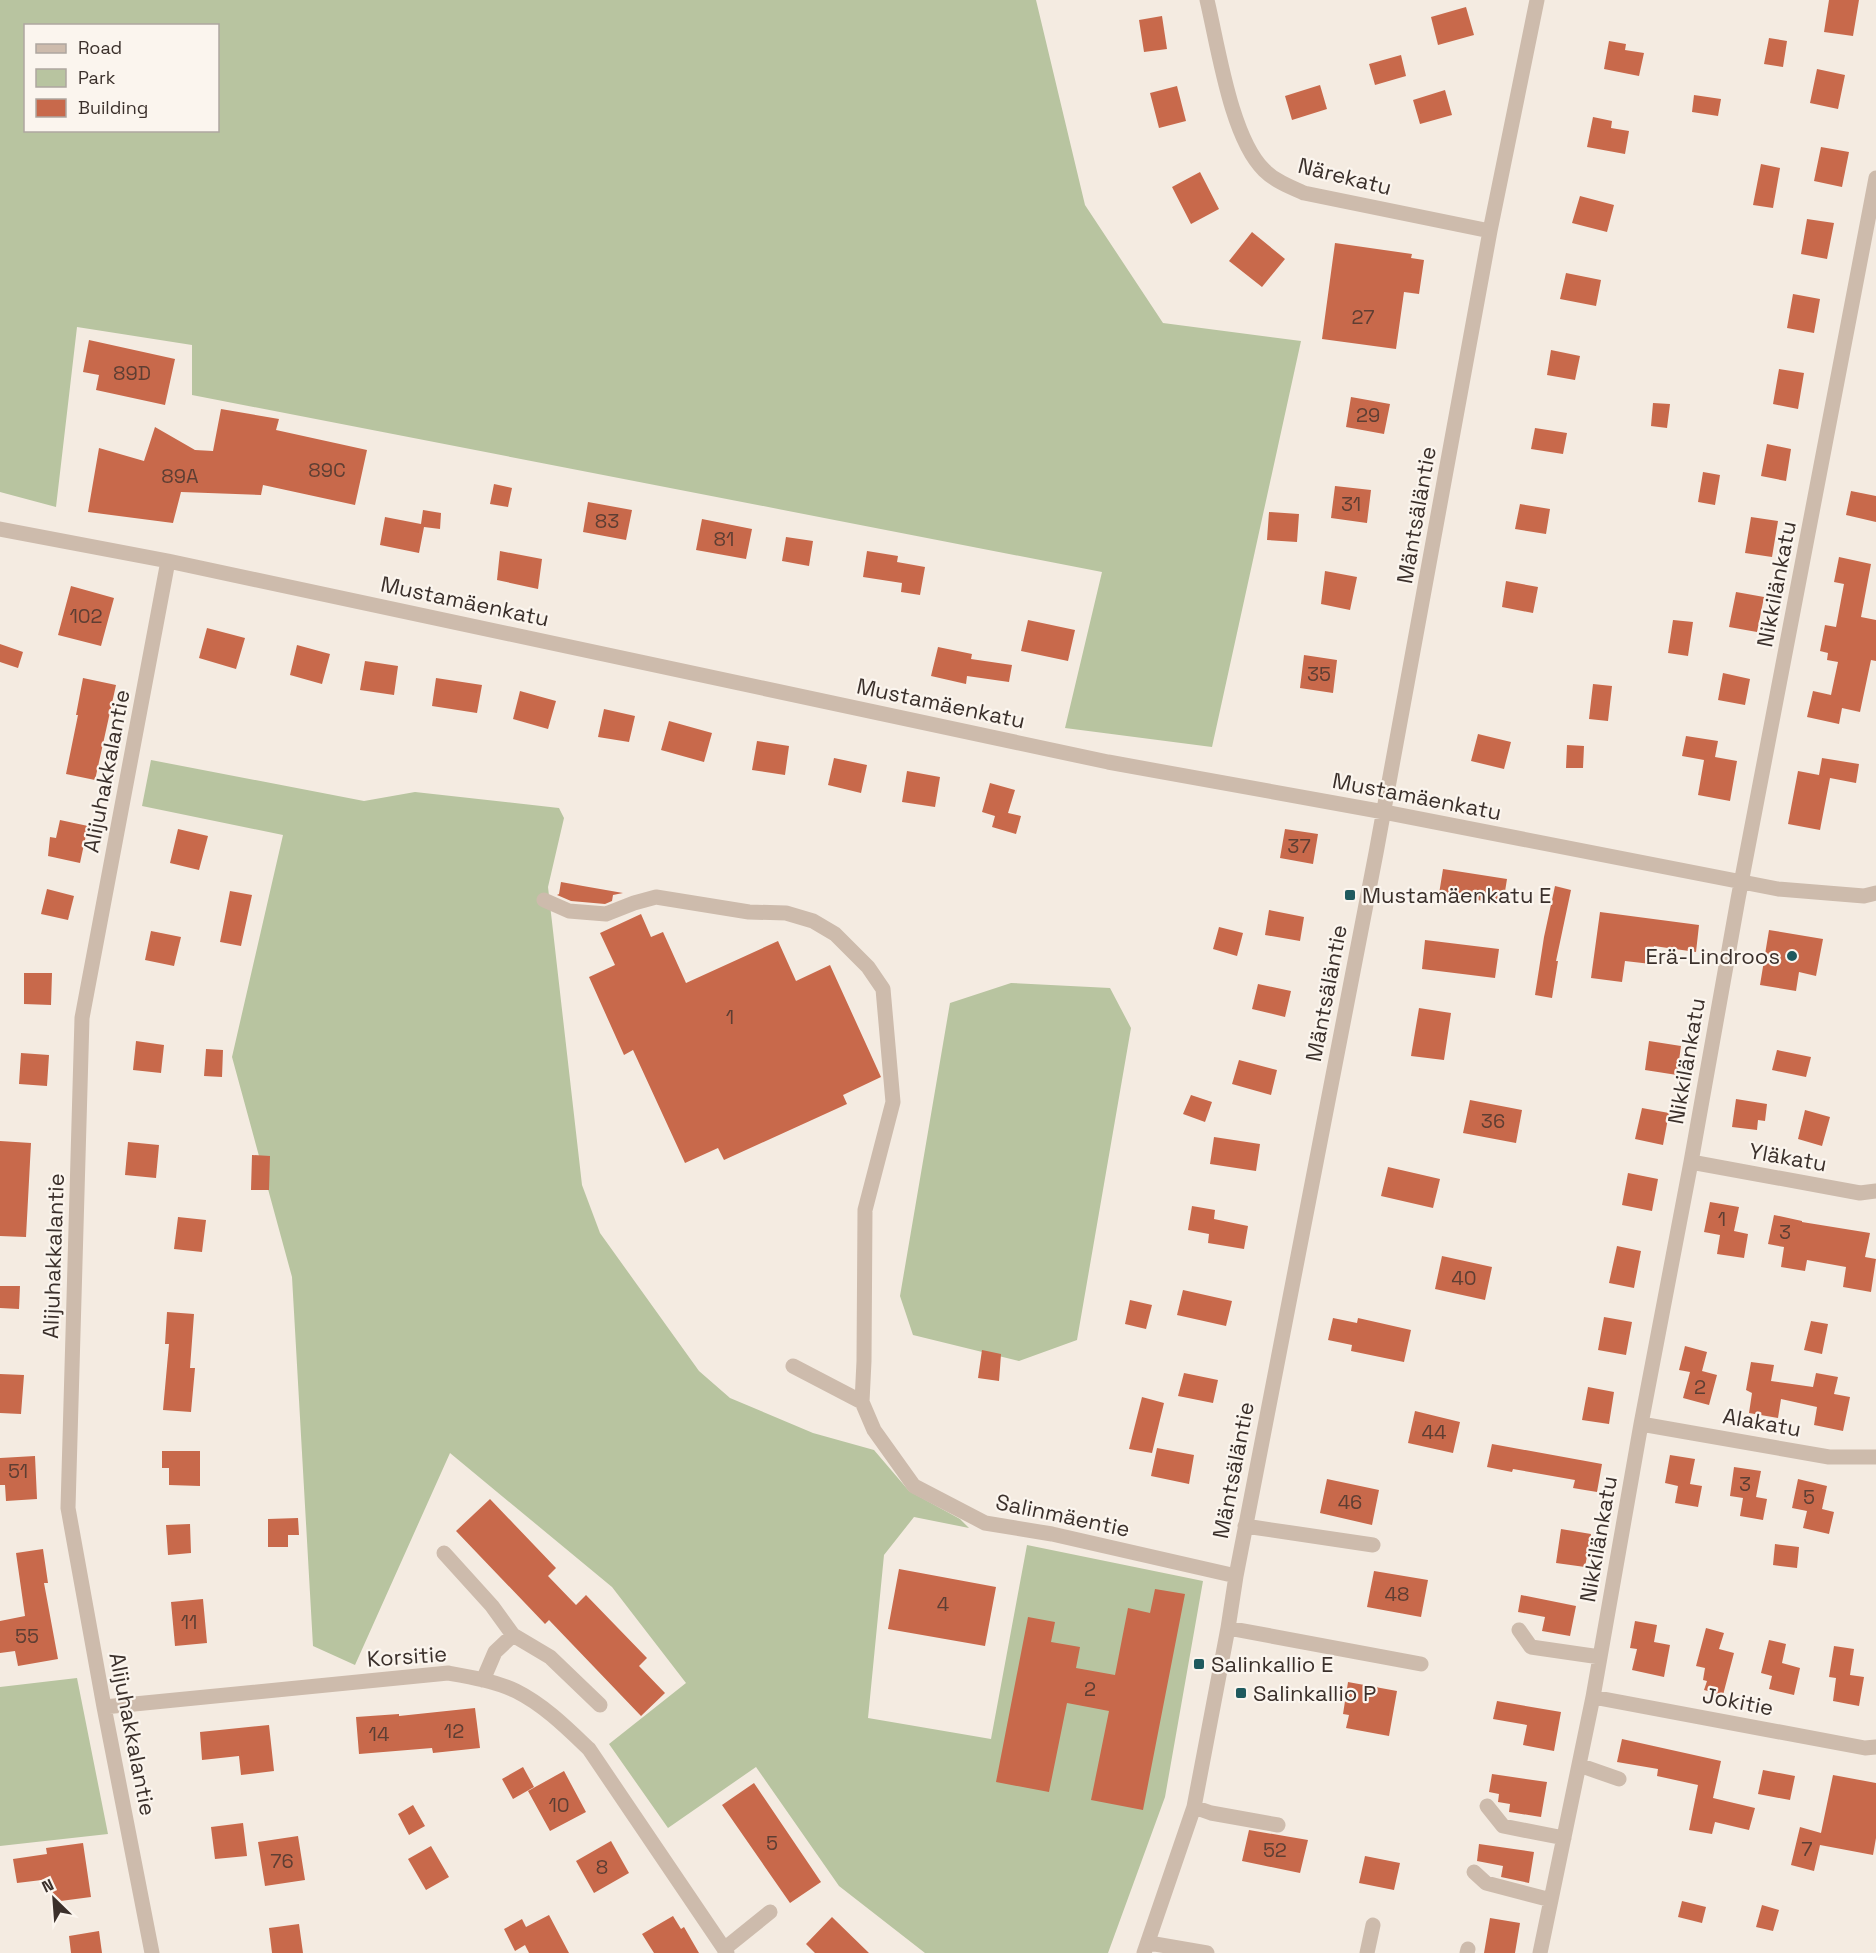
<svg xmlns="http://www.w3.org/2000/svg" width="1876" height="1953" font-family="'Space Grotesk',sans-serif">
	<rect width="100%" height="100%" fill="#f4ebe1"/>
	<path fill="#b8c4a0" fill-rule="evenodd" d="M0,0h1036l49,205 78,118 138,18 -89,406 -147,-19 37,-156 -910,-177v-50l-115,-18 -21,180 -56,-15zM26,26h192v104h-192z
		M151,760l213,41 51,-9 144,16 5,10 -16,69 34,298 18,48 99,138 31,27 83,35 61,17 35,41 51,28 9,9 -55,-11 -30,38 -16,163 123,21 36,-194 176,36 -38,216 -57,156h-183l-86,-67 -83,-119 -88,61 -59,-84 77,-61 -74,-96 -162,-134 -95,212 -42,-19 -21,-369 -60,-220 51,-222 -141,-29z
		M1011,983l99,5 21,40 -54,312 -58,21 -106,-26 -13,-39 50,-293z
		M77,1678l31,156 -108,12v-159z"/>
	<path fill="#c8694b" d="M1829,0h30l-6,36 -29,-4z
		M1466,7l8,28 -36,10 -7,-28z
		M1162,16l5,33 -23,3 -5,-32z
		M1769,38l18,3 -4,26 -19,-3z
		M1609,41l17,3 -1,6 19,3 -5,23 -35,-7z
		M1401,55l5,21 -31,9 -6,-21z
		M1817,69l28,6 -7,34 -28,-6z
		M1320,85l7,24 -35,11 -7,-24z
		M1177,86l9,35 -27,7 -9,-35z
		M1445,90l7,25 -32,9 -7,-24z
		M1694,95l27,4 -3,17 -26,-4z
		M1593,117l19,4 -1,7 18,3 -4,23 -38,-7z
		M1821,147l28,5 -7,35 -28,-6z
		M1761,164l19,4 -7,40 -20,-3z
		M1200,172l19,37 -28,15 -19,-37z
		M1580,196l34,9 -7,27 -35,-9z
		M1807,219l27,4 -7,36 -26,-5z
		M1252,232l33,27 -23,28 -33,-26z
		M1335,243l77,11 -1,4 13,2 -5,34 -15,-2 -8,57 -74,-10z
		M1566,273l35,7 -5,26 -36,-7z
		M1793,294l27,5 -6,34 -27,-5z
		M89,340l86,19 -10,46 -69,-15 3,-15 -16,-3z
		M1551,350l29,6 -5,24 -28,-5z
		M1779,369l25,4 -6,36 -25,-5z
		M1351,397l39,7 -6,30 -38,-7z
		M1653,403l17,1 -3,24 -16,-2z
		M221,409l58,10 -3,11 91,20 -12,55 -92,-20 -2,10 -80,-3 -8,31 -85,-11 11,-64 45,13 11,-34 40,23 18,1z
		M1535,428l32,5 -4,21 -32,-5z
		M1767,444l24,5 -5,32 -25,-5z
		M1703,472l17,3 -5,30 -17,-3z
		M494,484l18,4 -4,19 -18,-3z
		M1335,486l36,4 -4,33 -36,-5z
		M1851,491l25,5v26l-30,-7z
		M588,502l44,8 -6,30 -43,-8z
		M1520,504l30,5 -4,25 -31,-5z
		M423,510l18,3 -1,16 -16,-2 -5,26 -39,-8 5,-28 36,7z
		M1269,512l30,2 -2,28 -30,-2z
		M1751,517l27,4 -6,36 -27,-4z
		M702,519l50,10 -6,30 -50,-9z
		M786,537l27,4 -4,25 -27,-5z
		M500,551l42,8 -4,30 -41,-9z
		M867,551l31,5 -1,6 28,5 -5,28 -19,-3 1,-9 -39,-6z
		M1839,557l32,7 -10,53 15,3v41l-5,-1 -11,52 -18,-4 -3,16 -32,-7 6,-26 18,4 7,-33 -11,-2 1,-7 -8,-2 5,-26 11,2 8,-43 -10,-2z
		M1325,571l32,6 -7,33 -29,-6z
		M1506,581l32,6 -5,26 -31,-6z
		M71,586l43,12 -13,48 -43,-11z
		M1736,592l28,5 -7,35 -28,-5z
		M1028,620l47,10 -7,31 -47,-10z
		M1673,620l20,2 -5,34 -20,-3z
		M207,628l38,10 -9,31 -37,-11z
		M0,644l23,8 -5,16 -18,-6z
		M297,645l33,9 -8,30 -32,-9z
		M938,647l34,7 -1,5 41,6 -3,17 -42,-6 -1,8 -35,-8z
		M1304,655l33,5 -4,33 -33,-5z
		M365,661l33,5 -4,29 -34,-5z
		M1723,673l27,6 -5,26 -27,-5z
		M83,678l33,7 -21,95 -29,-6 12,-59h-2z
		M436,678l46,7 -5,28 -45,-7z
		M1593,684l19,2 -4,35 -19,-2z
		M520,691l36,10 -8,28 -35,-10z
		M604,709l31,7 -6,26 -31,-5z
		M669,721l43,12 -8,29 -43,-12z
		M1478,734l33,8 -7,27 -33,-8z
		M1686,736l32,5 -3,16 22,4 -7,40 -32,-6 6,-35 -22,-4z
		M757,741l32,5 -4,29 -33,-5z
		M1567,745l17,1 -1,22h-17z
		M834,758l33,7 -6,28 -33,-8z
		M1822,758l37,6 -3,19 -26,-5 -10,52 -32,-6 10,-53 21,4z
		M907,771l33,6 -5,30 -33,-5z
		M990,783l25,7 -7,23 13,3 -5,18 -24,-7 3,-11 -13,-4z
		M60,820l28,6 -8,37 -32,-7 2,-19 6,1z
		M178,829l30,7 -9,34 -29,-7z
		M1285,829l33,5 -5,30 -33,-6z
		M1443,869l64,10 -4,25 -64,-10z
		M561,882l22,4 40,7 -10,2 -1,6 -7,3 -34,-3 -14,-6 2,-1z
		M1555,886l16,4 -15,71h2l-6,37 -17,-3 9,-58z
		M47,889l27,7 -6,24 -27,-6z
		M230,891l22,4 -11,51 -21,-4z
		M1269,910l35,7 -4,24 -35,-6z
		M1600,912l99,13 -3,27 -42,-6 -3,18 -26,-3 -3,21 -31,-4z
		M641,914l10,23 12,-5 23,51 92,-42 18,40 34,-16 51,112 -38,18 4,9 -123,56 -6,-12 -33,15 -52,-113 -9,5 -35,-78 26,-12 -15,-32z
		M1219,927l24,6 -6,23 -24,-7z
		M1769,930l54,9 -7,37 -17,-4 -3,19 -36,-6z
		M151,931l30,6 -7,29 -29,-6z
		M1425,940l74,9 -4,29 -73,-9z
		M24,973h28l-1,32 -27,-1z
		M1258,984l33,7 -6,26 -33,-8z
		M1419,1008l32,5 -7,47 -33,-4z
		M136,1041l28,4 -3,28 -28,-3z
		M1649,1041l32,5 -4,29 -32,-5z
		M206,1049l17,1 -1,27 -18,-1z
		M1777,1050l34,7 -5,20 -34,-7z
		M21,1053l28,2 -2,31 -28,-2z
		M1239,1060l38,10 -6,25 -39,-11z
		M1191,1095l21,7 -7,20 -22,-8z
		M1736,1099l31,5 -2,17 -7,-1 -1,10 -25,-3z
		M1470,1100l52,10 -6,33 -53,-10z
		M1642,1108l27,5 -6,32 -28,-6z
		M1805,1110l25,7 -8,29 -24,-7z
		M1214,1137l46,7 -4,27 -46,-7z
		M0,1141l31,2 -5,94 -26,-1z
		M128,1142l31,3 -3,33 -31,-3z
		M252,1155l18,1 -1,34h-18z
		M1388,1167l52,12 -7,29 -52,-12z
		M1628,1173l30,6 -6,32 -30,-6z
		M1710,1202l29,5 -5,24 14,3 -4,24 -27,-4 3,-19 -16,-3z
		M1192,1206l23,4 -1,9 34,7 -4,23 -36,-6 1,-9 -21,-4z
		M1774,1215l28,6v1l68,11 -5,24 11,2 -5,33 -28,-5 3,-20 -39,-7 -2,11 -24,-4 3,-20 -16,-3z
		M178,1217l28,3 -4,32 -28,-3z
		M1617,1246l24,5 -7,37 -25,-5z
		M1442,1256l50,11 -7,33 -50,-11z
		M0,1286h20l-1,23 -19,-1z
		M1183,1290l49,11 -6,25 -49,-11z
		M1130,1300l22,5 -6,24 -21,-5z
		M167,1312l27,2 -4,54h5l-4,44 -28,-2 6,-66h-4z
		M1604,1317l28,5 -6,33 -28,-5z
		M1333,1318l24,5 1,-5 53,12 -7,32 -53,-11 1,-6 -24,-5z
		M1811,1321l17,3 -6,30 -18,-4z
		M1685,1346l22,6 -5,19 15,4 -8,30 -26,-7 7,-26 -11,-2z
		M982,1350l19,4 -2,27 -21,-3z
		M1751,1362l23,3 -3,16 42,6 3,-14 22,4 -4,17 16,3 -7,34 -29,-6 3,-18 -36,-8 -3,19 -29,-5 3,-20 -6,-3z
		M1184,1373l34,7 -5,23 -35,-7z
		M0,1374l24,1 -3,39 -21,-1z
		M1588,1387l26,5 -5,32 -27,-4z
		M1142,1397l22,6 -12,50 -23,-4z
		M1415,1411l45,11 -7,31 -45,-10z
		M1492,1444l110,20 -5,28 -24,-4 2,-8 -62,-11 -1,3 -25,-5z
		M1157,1448l37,7 -5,29 -38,-8z
		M162,1451h38v35l-31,-1v-17h-7z
		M1670,1455l25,4 -5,25 12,2 -4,21 -23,-4 3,-17 -13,-3z
		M35,1456l2,43 -31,2 -1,-16h-5v-27z
		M1734,1467l27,4 -5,26 11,2 -4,21 -23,-4 3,-18 -13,-2z
		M1327,1479l52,11 -7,35 -52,-12z
		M1798,1479l29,7 -5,23 12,3 -5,22 -26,-6 4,-17 -15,-3z
		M490,1499l66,69 -8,8 28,29 10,-10 61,63 -8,8 26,27 -24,23 -92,-96 -4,4 -89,-93z
		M298,1518l1,17h-11v12h-20v-28z
		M190,1524l1,29 -23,2 -2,-30z
		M1561,1529l30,5 -6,33 -29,-4z
		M1775,1544l24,3 -2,21 -24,-3z
		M43,1549l5,34h-4l14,76 -40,7 -3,-15 -15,2v-32l25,-5 -9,-63z
		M899,1569l97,18 -11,59 -97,-17z
		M1374,1571l54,9 -7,37 -54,-10z
		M1155,1589l30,5 -42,216 -52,-10 18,-89 -42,-8 -18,89 -53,-10 32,-165 27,5 -4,20 29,5 -4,21 39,7 13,-67 22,5z
		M1521,1595l55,11 -6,30 -28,-5 3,-14 -27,-5z
		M203,1599l4,44 -32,3 -4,-44z
		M1635,1621l22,4 -3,17 16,3 -6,32 -32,-7 5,-21 -7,-1z
		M1706,1628l18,5 -5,16 15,4 -11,42 -19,-5 3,-9 -4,-1 2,-12 -9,-2z
		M1769,1640l17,4 -4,19 18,5 -6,27 -25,-6 3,-13 -11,-3z
		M1834,1646l20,3 -4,26 14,2 -5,29 -26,-5 3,-23 -7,-1z
		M1348,1682l49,9 -8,45 -43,-8 3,-13 -6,-1z
		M1497,1701l64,11 -7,39 -31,-6 4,-20 -34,-6z
		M475,1708l5,40 -47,5 -1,-5 -73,6 -3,-37 43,-3v2z
		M269,1725l5,46 -33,4 -2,-19 -37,4 -2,-28z
		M1622,1739l99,22 -8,37 42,10 -6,22 -34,-8 -3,12 -23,-4 9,-45 -41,-9 1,-7 -41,-7z
		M523,1767l11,20 -21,12 -11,-20z
		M1763,1770l32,6 -5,24 -32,-6z
		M564,1771l22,41 -36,19 -22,-40z
		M1492,1774l55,8 -6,35 -32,-5 1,-8 -12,-2 1,-8 -10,-2z
		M1833,1775l43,8v55l-3,17 -53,-10 -6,26 -23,-6 9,-38 21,6z
		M754,1783l67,99 -31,21 -68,-98z
		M413,1805l12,21 -16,9 -11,-21z
		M243,1823l4,33 -32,3 -4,-32z
		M1249,1830l59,10 -8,33 -58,-12z
		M298,1836l7,44 -40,6 -7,-44z
		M611,1841l18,32 -35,20 -18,-32z
		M83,1843l8,54 -38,5 -3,-23 -33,4 -4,-24 34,-5 -1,-6z
		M1479,1844l55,8 -5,31 -28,-6 2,-11 -26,-5z
		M431,1846l18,31 -23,13 -18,-31z
		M1365,1856l35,7 -6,27 -35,-7z
		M1682,1901l24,6 -4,16 -24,-6z
		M1762,1905l17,5 -6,21 -17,-4z
		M549,1915l20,38h-40l-4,-8 -10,6 -11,-22 18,-10 4,8z
		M673,1916l8,13 3,-2 15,26h-45l-12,-19z
		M832,1917l37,36h-54l-9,-9z
		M1490,1918l30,5 -5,30h-31z
		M299,1924l4,29h-31l-3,-25z
		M99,1931l3,22h-31l-2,-17z"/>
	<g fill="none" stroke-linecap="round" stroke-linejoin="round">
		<path stroke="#cdbbac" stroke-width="15" d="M1207,0c11,46 24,138 57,170 11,11 26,17 40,23l186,38
			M0,529l168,32 940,201 276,50 394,77 86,7 12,-3
			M544,900l25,11 37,3 28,-11 22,-6 93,15 37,1 27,8 22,13 33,33 15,22 10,113 -28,108 -1,151 -2,41 12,28 40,56 71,37 67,11 184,42
			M1691,1162l169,31 16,-2
			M793,1366l69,36
			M1641,1424l188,33h47
			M1245,1526l128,19
			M444,1553l48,53 21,29 37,22 50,48
			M1228,1628l193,36
			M1519,1630l12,17 69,10
			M483,1680l12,-28 18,-17
			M1593,1697l272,51 11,-1
			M104,1707l344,-34c23,4 47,8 68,18 28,14 51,37 73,58l138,204
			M1579,1765l40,14
			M1487,1806l16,20 61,12
			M1194,1807l17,6 67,12
			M1474,1872l12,11 65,17
			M1149,1943l58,10
			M724,1949l46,-37
			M152,1953l-48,-246 -36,-199 14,-490 86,-457
			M1144,1953l50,-146 34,-179 8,-52 140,-723 114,-622 47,-231
			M1367,1953l6,-28
			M1467,1953l1,-4
			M1540,1953l53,-256 48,-273 50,-262 47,-263 138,-721"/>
	</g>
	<g fill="#1f5a5e" stroke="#fbf5ee" stroke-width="2">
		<rect x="1344" y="889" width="12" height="12" rx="3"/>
		<circle cx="1792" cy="956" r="6"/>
		<rect x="1193" y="1658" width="12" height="12" rx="3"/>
		<rect x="1235" y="1687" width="12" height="12" rx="3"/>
	</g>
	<g text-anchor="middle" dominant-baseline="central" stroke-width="4.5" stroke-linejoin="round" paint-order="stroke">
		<g font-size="20" fill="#5e3e33">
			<text x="1363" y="317">27</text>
			<text x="132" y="373">89D</text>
			<text x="1368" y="415">29</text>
			<text x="327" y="470">89C</text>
			<text x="180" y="476">89A</text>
			<text x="1351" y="504">31</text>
			<text x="607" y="521">83</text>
			<text x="724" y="539">81</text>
			<text x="86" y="616">102</text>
			<text x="1319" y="674">35</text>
			<text x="1299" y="846">37</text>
			<text x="730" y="1017">1</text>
			<text x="1493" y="1121">36</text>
			<text x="1722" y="1219">1</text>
			<text x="1785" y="1232">3</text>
			<text x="1464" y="1278">40</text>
			<text x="1700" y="1387">2</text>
			<text x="1434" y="1432">44</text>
			<text x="18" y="1471">51</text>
			<text x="1745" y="1484">3</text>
			<text x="1809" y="1497">5</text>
			<text x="1350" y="1502">46</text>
			<text x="1397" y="1594">48</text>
			<text x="943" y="1604">4</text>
			<text x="189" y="1622">11</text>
			<text x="27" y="1636">55</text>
			<text x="1090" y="1689">2</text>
			<text x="454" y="1731">12</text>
			<text x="379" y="1734">14</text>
			<text x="559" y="1805">10</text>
			<text x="772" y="1843">5</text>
			<text x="1807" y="1849">7</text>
			<text x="1275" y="1850">52</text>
			<text x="282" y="1861">76</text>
			<text x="602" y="1867">8</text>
		</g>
		<g font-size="22" fill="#3b302b" stroke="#fbf5ee">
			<text transform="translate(1345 176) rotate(14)">Närekatu</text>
			<text transform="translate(1416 515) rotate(-80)">Mäntsäläntie</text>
			<text transform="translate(1776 584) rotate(-79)">Nikkilänkatu</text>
			<text transform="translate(465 601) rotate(12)">Mustamäenkatu</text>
			<text transform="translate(941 703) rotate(12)">Mustamäenkatu</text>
			<text transform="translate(106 771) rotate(-79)">Alijuhakkalantie</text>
			<text transform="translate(1417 796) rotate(11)">Mustamäenkatu</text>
			<text transform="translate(1326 993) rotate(-79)">Mäntsäläntie</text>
			<text transform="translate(1686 1061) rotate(-80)">Nikkilänkatu</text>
			<text transform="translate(1788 1157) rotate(10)">Yläkatu</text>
			<text transform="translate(53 1256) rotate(-88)">Alijuhakkalantie</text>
			<text transform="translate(1762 1422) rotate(10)">Alakatu</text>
			<text transform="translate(1233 1470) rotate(-79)">Mäntsäläntie</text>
			<text transform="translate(1063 1515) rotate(12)">Salinmäentie</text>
			<text transform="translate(1598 1539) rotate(-80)">Nikkilänkatu</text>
			<text transform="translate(407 1656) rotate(-4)">Korsitie</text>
			<text transform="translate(1738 1701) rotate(11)">Jokitie</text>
			<text transform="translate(133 1734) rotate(79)">Alijuhakkalantie</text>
		</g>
		<g font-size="22" fill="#3b302b" stroke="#fbf5ee" text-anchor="start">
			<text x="1362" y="895">Mustamäenkatu E</text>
			<text x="1780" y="956" text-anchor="end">Erä-Lindroos</text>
			<text x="1211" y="1664">Salinkallio E</text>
			<text x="1253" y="1693">Salinkallio P</text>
		</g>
	</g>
	<rect x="24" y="24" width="195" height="108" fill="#fbf5ee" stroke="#aea6a0" stroke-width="1.5"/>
	<rect x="36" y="44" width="30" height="9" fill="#cdbbac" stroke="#aea6a0" stroke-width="1.5"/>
	<text x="78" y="54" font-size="18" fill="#3b302b">Road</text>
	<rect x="36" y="69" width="30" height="18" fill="#b8c4a0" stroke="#aea6a0" stroke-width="1.5"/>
	<text x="78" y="84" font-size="18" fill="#3b302b">Park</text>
	<rect x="36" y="99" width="30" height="18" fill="#c8694b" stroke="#aea6a0" stroke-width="1.5"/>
	<text x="78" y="114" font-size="18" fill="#3b302b">Building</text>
	<g transform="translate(54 1899) rotate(335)" stroke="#fbf5ee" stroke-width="4.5" paint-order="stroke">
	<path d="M0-4.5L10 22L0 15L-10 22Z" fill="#3b302b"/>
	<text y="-9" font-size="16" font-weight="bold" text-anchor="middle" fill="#3b302b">N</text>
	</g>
</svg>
